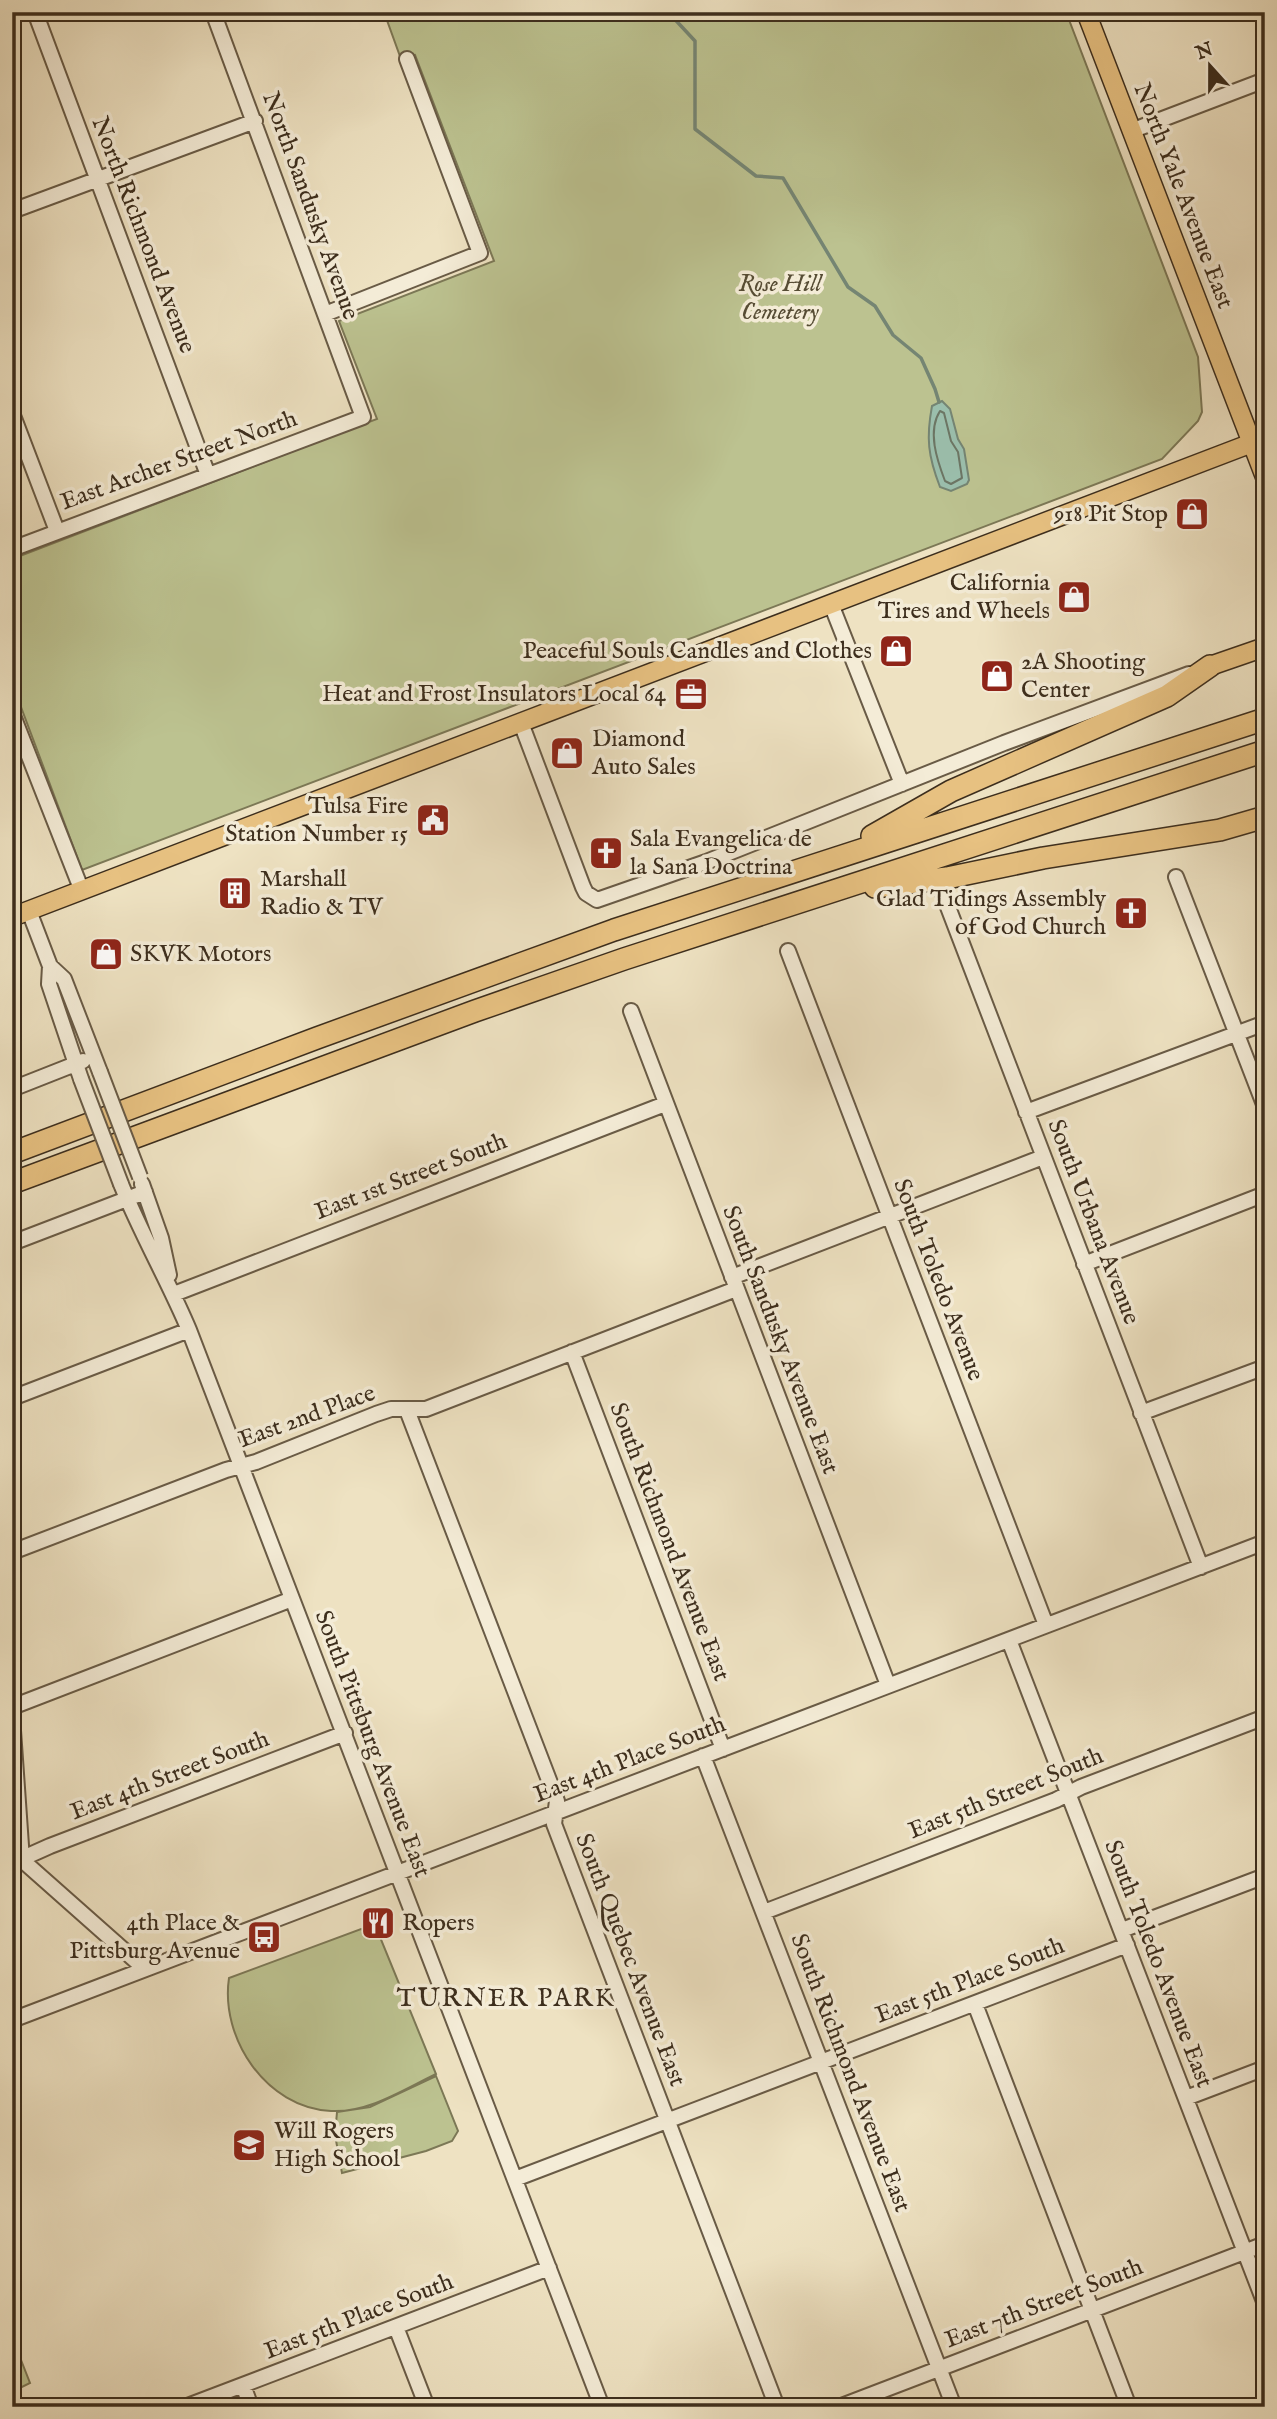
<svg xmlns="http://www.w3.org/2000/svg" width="1277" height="2419" font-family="'IM FELL English',serif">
	<rect width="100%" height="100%" fill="#eee2c2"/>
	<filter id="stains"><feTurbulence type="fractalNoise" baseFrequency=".00286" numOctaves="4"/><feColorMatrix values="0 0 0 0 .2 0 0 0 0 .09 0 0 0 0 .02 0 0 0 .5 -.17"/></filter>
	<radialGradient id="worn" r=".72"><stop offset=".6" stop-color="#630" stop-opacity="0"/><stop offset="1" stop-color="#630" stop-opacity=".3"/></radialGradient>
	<path fill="#bcc290" stroke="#7c7856" stroke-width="2" d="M384,12h682l132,345 4,55 -4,9 -36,38 -1080,411 -70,-187v-124l365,-140 -38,-98 155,-60 -79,-206 -14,4z
		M361,1929l19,8 56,137c-33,16 -68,39 -105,37 -65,-3 -111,-73 -102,-133z
		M436,2076l22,55 -6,10 -26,10 -84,22 -7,-38 2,-23 33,-5z
		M12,2337l18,46 -12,6 -3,-6 -3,3z"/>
	<path fill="#9bbfad" stroke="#758573" stroke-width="2" d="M942,401l8,8 8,30 6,10 5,31 -2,4 -16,7 -11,-4c-12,-31 -14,-49 -8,-81z"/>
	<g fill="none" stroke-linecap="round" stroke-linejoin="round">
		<path stroke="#6c7665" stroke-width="2" d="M940,411l4,2 7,28 7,11 4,26 -11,6 -6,-3c-8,-21 -18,-50 -5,-70z"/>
		<path stroke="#758573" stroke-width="3.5" d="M668,12l27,29v88l61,47 27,2 65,109 27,19 18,29 28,23 14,31 4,13"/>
		<g stroke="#695b46" stroke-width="18">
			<path id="minor" d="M35,12l173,463
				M1131,131l134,-51
				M12,211l243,-90
				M325,314l155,-61 -73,-194
				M12,413l45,118
				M12,549l351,-132 -150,-405
				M831,604l71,180
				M12,713l70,178
				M521,723l62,164 3,6 11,7 109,-38 298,-119 185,-69
				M1176,877l89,230
				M943,894l258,673
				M29,911l21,55 -1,18 32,95
				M788,951l258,674
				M50,966l14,13 36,93
				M631,1011l257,674
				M12,1089l71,-28
				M1026,1112l239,-89
				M121,1184c20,50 47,96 68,146l413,1077
				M142,1184l19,54 8,37
				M12,1243l133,-51
				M1084,1264l181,-70
				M732,1277l311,-120
				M174,1294l491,-190
				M572,1352l151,397
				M12,1398l177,-68
				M407,1410l150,391 -3,23 223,583
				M1141,1413l124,-46
				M12,1552l214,-82 30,-8 120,-48 15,-5h35l310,-120
				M1009,1640l256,664
				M12,1707l280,-108
				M12,1716l10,144 123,109
				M703,1756l251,651
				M12,1863l38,-17 295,-113
				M764,1912l292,-112 25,-13 184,-70
				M1122,1930l143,-54
				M975,2004l154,403
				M12,2020l1253,-478
				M1186,2098l79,-30
				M515,2179l612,-234
				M396,2327l31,80
				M243,2385l8,22
				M185,2407l364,-139
				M839,2407l426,-163"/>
		</g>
		<g stroke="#3d2e1d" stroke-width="21">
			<path id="major" d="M1086,12l179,465
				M1210,666l55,-19
				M12,917l1253,-479"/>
		</g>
		<g stroke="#3d2e1d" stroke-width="24">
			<path id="highway" d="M872,836l79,-45 216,-95 43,-30
				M875,887l72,-9 96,-20 177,-28 45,-13
				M12,1153l305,-115 297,-108 651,-211
				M12,1183l463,-172 149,-52 641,-208"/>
		</g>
		<use href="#minor" stroke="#f4ecd7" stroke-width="14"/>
		<use href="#major" stroke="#e7c181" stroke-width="18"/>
		<use href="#highway" stroke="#e7c181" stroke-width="21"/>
		<g stroke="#695b46" stroke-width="18" stroke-linecap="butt">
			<path id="minor-bridge" d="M100,1072l40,105
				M81,1079l40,105"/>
		</g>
		<use href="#minor-bridge" stroke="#f4ecd7" stroke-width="14"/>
	</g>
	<defs>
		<g id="shop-square" transform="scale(1.75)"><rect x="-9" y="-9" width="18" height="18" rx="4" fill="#8f2418" stroke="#f4ecd7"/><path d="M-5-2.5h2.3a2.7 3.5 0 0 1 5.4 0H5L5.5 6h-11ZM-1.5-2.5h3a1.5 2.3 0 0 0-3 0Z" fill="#fff"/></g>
		<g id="office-square" transform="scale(1.75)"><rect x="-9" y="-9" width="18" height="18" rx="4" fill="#8f2418" stroke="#f4ecd7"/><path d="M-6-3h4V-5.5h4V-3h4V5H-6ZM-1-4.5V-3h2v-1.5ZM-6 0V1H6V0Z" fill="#fff"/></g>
		<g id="civic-square" transform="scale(1.75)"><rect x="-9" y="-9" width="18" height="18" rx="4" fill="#8f2418" stroke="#f4ecd7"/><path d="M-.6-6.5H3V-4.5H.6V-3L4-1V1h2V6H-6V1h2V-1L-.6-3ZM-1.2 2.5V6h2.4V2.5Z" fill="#fff"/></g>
		<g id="church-square" transform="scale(1.75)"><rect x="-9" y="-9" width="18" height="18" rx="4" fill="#8f2418" stroke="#f4ecd7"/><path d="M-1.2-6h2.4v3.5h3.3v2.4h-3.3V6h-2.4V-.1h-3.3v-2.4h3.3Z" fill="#fff"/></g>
		<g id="building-square" transform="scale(1.75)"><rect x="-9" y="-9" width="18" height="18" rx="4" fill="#8f2418" stroke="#f4ecd7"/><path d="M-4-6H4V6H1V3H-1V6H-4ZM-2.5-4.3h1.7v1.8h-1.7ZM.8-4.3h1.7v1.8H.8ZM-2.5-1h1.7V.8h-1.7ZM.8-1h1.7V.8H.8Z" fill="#fff"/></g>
		<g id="restaurant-square" transform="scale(1.75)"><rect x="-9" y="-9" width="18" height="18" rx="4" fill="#8f2418" stroke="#f4ecd7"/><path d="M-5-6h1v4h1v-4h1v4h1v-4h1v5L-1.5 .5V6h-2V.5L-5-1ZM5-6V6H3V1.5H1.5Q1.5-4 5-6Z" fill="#fff"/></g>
		<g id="bus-square" transform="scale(1.75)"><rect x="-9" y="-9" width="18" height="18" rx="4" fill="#8f2418" stroke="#f4ecd7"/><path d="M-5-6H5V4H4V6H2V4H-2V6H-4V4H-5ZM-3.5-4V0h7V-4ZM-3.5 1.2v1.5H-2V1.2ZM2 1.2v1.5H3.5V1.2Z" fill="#fff"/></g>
		<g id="school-square" transform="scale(1.75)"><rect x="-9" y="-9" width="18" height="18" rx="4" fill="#8f2418" stroke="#f4ecd7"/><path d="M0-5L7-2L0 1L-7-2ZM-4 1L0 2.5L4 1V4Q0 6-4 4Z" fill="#fff"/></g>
	</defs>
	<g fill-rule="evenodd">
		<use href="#shop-square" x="1192" y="514"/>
		<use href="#shop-square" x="1074" y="597"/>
		<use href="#shop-square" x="896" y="651"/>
		<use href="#shop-square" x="997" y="676"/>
		<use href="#office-square" x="691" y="694"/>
		<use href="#shop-square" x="567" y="753"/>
		<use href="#civic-square" x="433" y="820"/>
		<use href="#church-square" x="606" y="853"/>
		<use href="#building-square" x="235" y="893"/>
		<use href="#church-square" x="1131" y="913"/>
		<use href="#shop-square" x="106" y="954"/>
		<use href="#restaurant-square" x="378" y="1923"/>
		<use href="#bus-square" x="264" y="1937"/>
		<use href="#school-square" x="249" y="2145"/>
	</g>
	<g text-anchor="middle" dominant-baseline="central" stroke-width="7" stroke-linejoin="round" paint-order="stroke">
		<g font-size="24" fill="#3d2e1d" stroke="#f4ecd7">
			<text transform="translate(1183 196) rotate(69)">North Yale Avenue East</text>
			<text transform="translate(310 206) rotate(70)">North Sandusky Avenue</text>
			<text transform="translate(143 235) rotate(69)">North Richmond Avenue</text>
			<text transform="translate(179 461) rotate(-20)">East Archer Street North</text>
			<text transform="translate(411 1177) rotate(-21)">East 1st Street South</text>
			<text transform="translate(1093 1222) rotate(69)">South Urbana Avenue</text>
			<text transform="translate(938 1280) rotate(69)">South Toledo Avenue</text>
			<text transform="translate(780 1340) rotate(69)">South Sandusky Avenue East</text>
			<text transform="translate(307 1417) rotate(-20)">East 2nd Place</text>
			<text transform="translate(669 1542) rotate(69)">South Richmond Avenue East</text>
			<text transform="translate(372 1744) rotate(69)">South Pittsburg Avenue East</text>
			<text transform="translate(630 1760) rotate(-21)">East 4th Place South</text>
			<text transform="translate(170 1776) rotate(-21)">East 4th Street South</text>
			<text transform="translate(1006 1794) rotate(-22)">East 5th Street South</text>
			<text transform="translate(630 1960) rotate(69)">South Quebec Avenue East</text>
			<text transform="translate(1158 1964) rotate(69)">South Toledo Avenue East</text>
			<text transform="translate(970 1981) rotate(-21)">East 5th Place South</text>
			<text transform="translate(850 2073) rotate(69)">South Richmond Avenue East</text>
			<text transform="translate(1044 2304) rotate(-21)">East 7th Street South</text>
			<text transform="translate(359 2317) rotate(-21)">East 5th Place South</text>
		</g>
		<g font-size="24" font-style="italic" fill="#564c34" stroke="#f4ecd7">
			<text x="780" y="284">Rose Hill<tspan x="780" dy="28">Cemetery</tspan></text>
		</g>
		<g font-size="24" fill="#3d2e1d" stroke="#f4ecd7" text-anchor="end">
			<text x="1168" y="514">918 Pit Stop</text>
			<text x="1050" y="583">California<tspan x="1050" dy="28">Tires and Wheels</tspan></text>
			<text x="872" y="651">Peaceful Souls Candles and Clothes</text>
			<text x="1021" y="662" text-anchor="start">2A Shooting<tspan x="1021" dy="28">Center</tspan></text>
			<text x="666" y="694">Heat and Frost Insulators Local 64</text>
			<text x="592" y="739" text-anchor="start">Diamond<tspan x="592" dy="28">Auto Sales</tspan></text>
			<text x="408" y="806">Tulsa Fire<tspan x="408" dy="28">Station Number 15</tspan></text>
			<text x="630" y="839" text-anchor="start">Sala Evangelica de<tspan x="630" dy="28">la Sana Doctrina</tspan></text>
			<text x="260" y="879" text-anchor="start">Marshall<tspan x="260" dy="28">Radio &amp; TV</tspan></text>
			<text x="1106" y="899">Glad Tidings Assembly<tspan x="1106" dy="28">of God Church</tspan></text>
			<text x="130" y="954" text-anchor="start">SKVK Motors</text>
			<text x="240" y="1923">4th Place &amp;<tspan x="240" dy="28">Pittsburg Avenue</tspan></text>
			<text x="402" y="1923" text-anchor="start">Ropers</text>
			<text x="274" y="2131" text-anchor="start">Will Rogers<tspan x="274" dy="28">High School</tspan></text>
		</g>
		<g font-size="26" letter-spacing="2" fill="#3d2e1d" stroke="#f4ecd7">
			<text x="506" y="1998">TURNER PARK</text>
		</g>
	</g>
	<rect width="1277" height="2419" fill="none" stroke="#eee2c2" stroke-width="42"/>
	<rect x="14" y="14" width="1249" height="2391" fill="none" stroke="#3d2e1d" stroke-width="3.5"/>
	<rect x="21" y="21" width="1235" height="2377" fill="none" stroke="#3d2e1d" stroke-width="2"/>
	<g transform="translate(1210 66) rotate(339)" stroke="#f4ecd7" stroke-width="5" paint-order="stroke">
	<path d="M0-5L12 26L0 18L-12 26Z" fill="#3d2e1d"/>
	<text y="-10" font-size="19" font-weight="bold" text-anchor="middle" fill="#3d2e1d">N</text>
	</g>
	<rect width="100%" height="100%" filter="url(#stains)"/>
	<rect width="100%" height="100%" fill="url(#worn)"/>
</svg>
